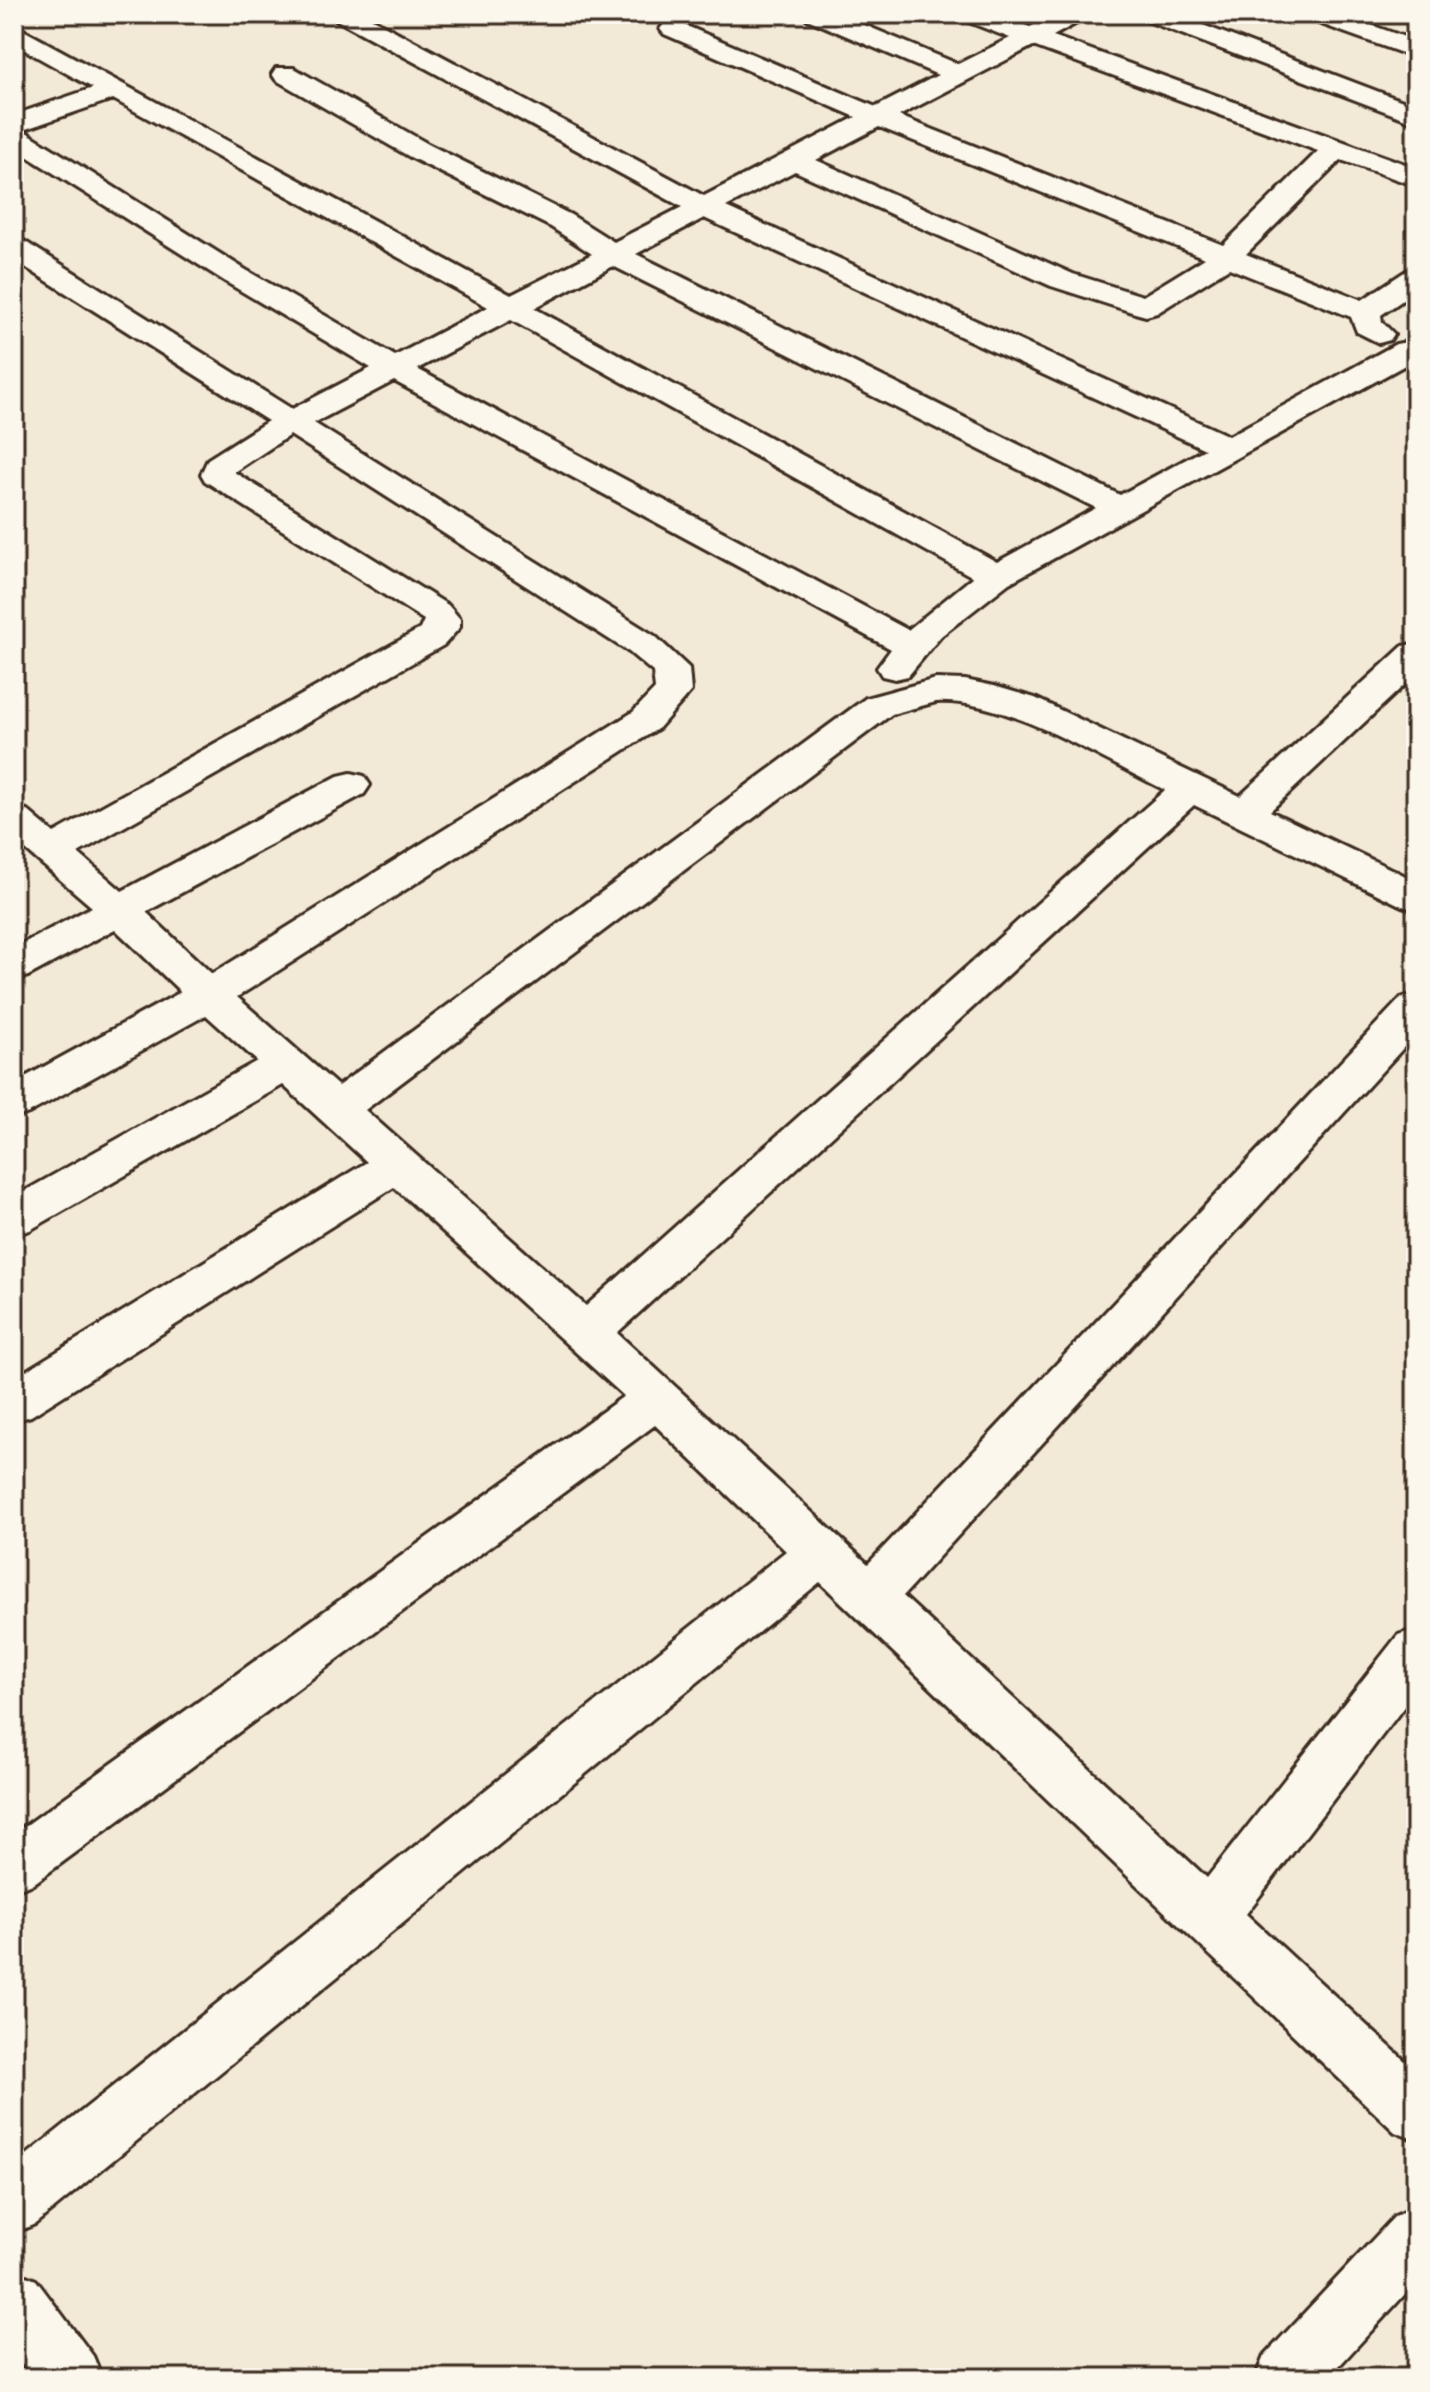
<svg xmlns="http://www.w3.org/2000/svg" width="1430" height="2392" font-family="Mynerve,sans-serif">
	<rect width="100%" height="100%" fill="#f2e9d7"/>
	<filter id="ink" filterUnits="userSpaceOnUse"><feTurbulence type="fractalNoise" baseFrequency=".0125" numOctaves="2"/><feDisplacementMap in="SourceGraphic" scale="16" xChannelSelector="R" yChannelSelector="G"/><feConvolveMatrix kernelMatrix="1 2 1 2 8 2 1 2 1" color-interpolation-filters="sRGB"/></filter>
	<g filter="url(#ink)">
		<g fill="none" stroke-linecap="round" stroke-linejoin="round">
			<g stroke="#3b2a1e" stroke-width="6">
				<path id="minor" d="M331,14h32l341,182 152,-79 -192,-83 -4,-5 4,-5h18l194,83 62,-32 -131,-56 -4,-5h35l120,50 52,-26 -49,-19 -4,-5h37l36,13 25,-13h33l-4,5 -31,17 363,132v18l-75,-26 -95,94 116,46 44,-29 10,-3v23l-35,24 1,7 12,12 -4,6 -11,3 -22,-11 -6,-15 -122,-49 -72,45 -11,3 -11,-3 -84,-27 -256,-115 -69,36 503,229 167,-92 11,-2 9,2v15l-407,224 -68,53 -33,40 -13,3 -13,-3 -5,-8 14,-19 -497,-268 -80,42 341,213 34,32 2,23 -32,37 -422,269 101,89 528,-388 70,-19 29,1 29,6 41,12 205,98 163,-150 13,-3v31l-146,137 146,70v29l-14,-4 -208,-101 -577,528 251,231 533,-566 15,-4v40l-513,562 304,282 191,-243 18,-6v62l-170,223 170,157v69l-21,-8 -575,-550 -785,642 -21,9v-68l772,-614 -131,-126 -622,459 -19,7v-57l610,-438 -230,-209 -363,229 -17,5v-43l353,-216 -84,-77 -253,145 -16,5v-38l243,-136 -51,-46 -177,98 -15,5v-35l167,-91 -66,-63 -87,47 -14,4v-32l78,-41 -78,-67v-33l13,3 27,23 366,-204 4,-9 -219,-139 -4,-7 7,-15 60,-38 -254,-161v-22l10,3 268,168 79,-41 -145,-86 -212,-134v-33l79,-27 -79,-44v-19l497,270 81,-41 -41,-27 -141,-70 -134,-77 -4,-6 4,-6h18l136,77 141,70 43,27 68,-35 -347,-188zM1033,46l285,105 -95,94 -324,-129zM113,99l375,208 -93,49 -149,-86 -223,-140zM879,127l326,131 -62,38 -70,-22 -257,-114zM704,218l501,231 -85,46 -484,-241zM613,266l483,242 -99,54 -463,-254zM511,320l462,257 -65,53 -491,-261zM290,435l339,217 24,20 2,17 -22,23 -421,262 -66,-62 218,-118 6,-9 -6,-9 -13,-3 -13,3 -216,115 -44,-38 366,-208 16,-18v-8l-12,-14 -214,-133zM936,702c69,-4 165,57 229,88l-579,516 -221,-196 527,-396z
					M1138,14h36l242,92v17l-274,-104z
					M1303,14h37l76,27v17l-109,-39z
					M1416,2207v75l-88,96h-73l9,-22 131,-140z
					M14,2271l22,9 57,76 9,22h-69l-19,-25z"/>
			</g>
			<use href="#minor" fill="#fbf7ec" fill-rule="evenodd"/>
		</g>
	</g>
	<rect width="1430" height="2392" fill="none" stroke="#fbf7ec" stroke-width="48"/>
	<rect x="24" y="24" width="1382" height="2344" fill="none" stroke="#3b2a1e" stroke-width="3" filter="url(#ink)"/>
</svg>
